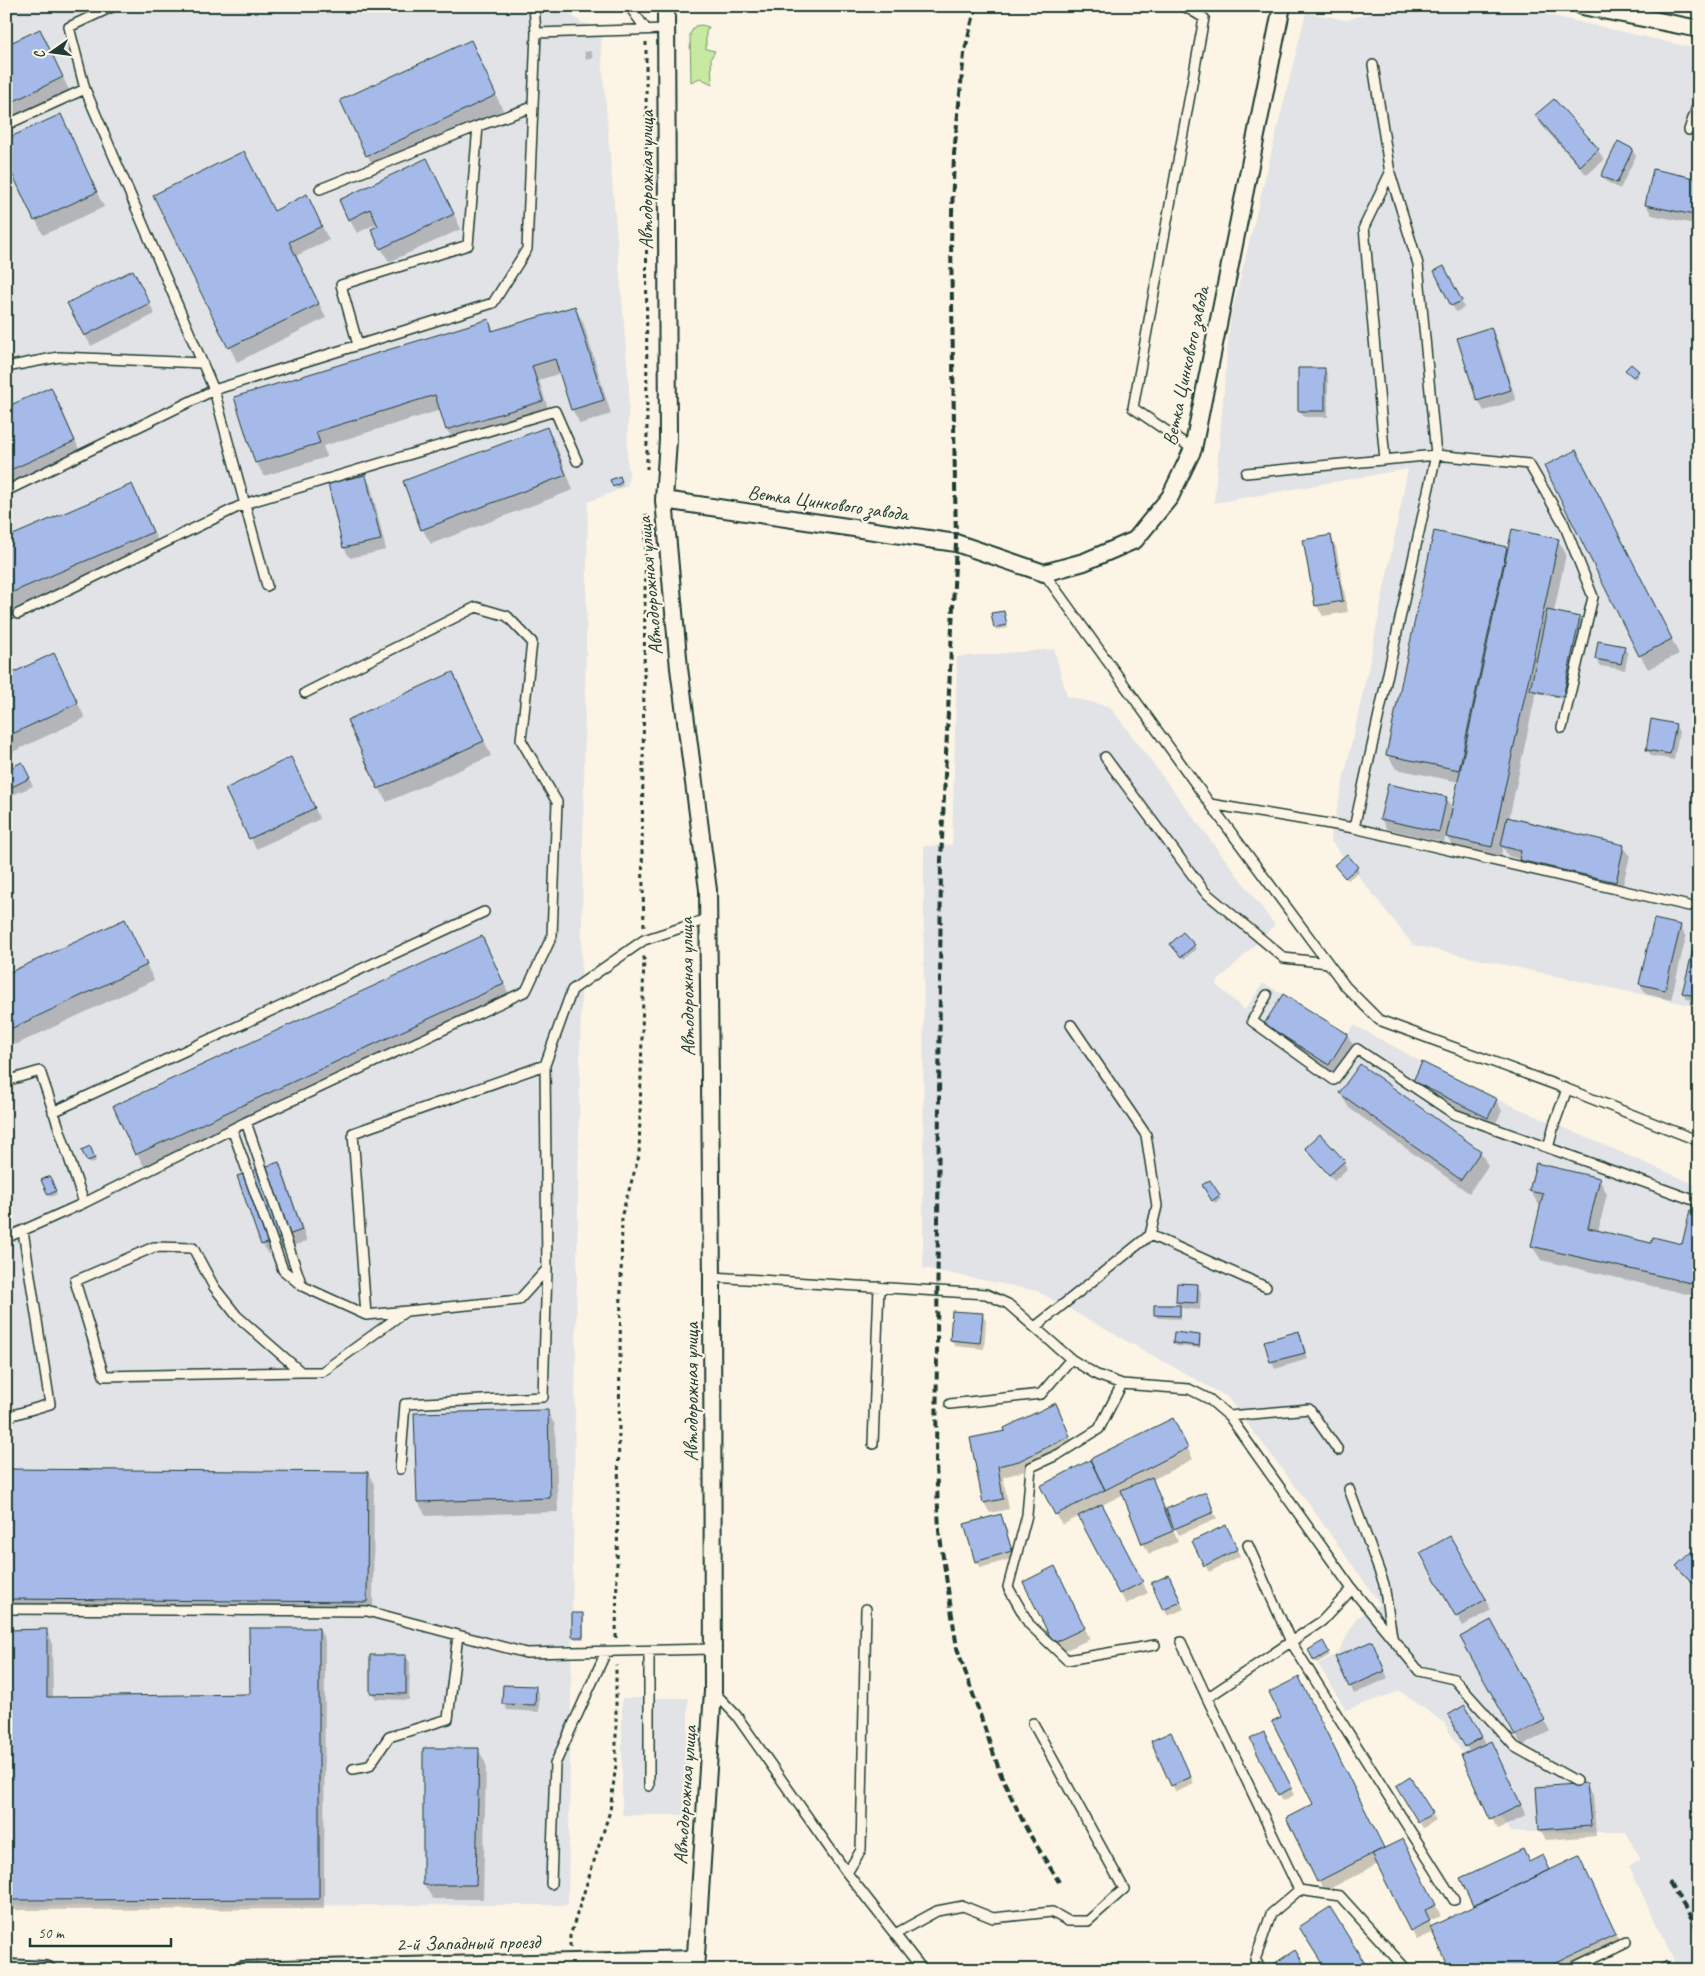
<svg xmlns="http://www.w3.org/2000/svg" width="1705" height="1976" font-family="Caveat,sans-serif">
	<rect width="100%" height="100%" fill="#fcf5e5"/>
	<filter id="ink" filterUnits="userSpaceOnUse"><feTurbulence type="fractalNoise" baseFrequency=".02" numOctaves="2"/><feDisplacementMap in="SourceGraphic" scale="10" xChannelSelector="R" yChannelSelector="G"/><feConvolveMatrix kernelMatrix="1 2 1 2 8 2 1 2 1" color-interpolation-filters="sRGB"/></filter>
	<g filter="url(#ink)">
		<path fill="#e2e3e6" d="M6,6h557l1,4 18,13 21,4 -2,19 28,339 -2,76 2,11 -1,14 -40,16 -20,1403 -562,1z
			M1393,6h34l20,5 17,-5h45l190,43v958l-286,-62 -83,-105 37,-166 41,-205 -194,34 16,-183 76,-308 40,8z
			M1054,649l13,47 43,11 165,218 -60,59 30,26 18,-27 20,11 65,40 6,-9 68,37 75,37 202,87v784h-21l-49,-104 11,-7 -14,-27h-116l-66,-109 -44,-32 -54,19 -28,-46 20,-11 18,-35 24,-14 -72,-101 -81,-106 -190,-106 -114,-23 1,-422 28,-1 5,-188z
			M622,1698h66v117h-66z"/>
		<path fill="#c7e9a2" stroke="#73936b" d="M701,25l8,2 -3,5v17l9,2 -4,7 1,26 -12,-6 -9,4 -1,-48 5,-8z"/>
		<path fill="#0003" d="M470,42l33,68 -128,59 -8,-14z
			M48,45l22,47 -64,30v-75z
			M591,51l2,7 -7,1 -2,-7z
			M60,116l44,91 -61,28 -37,-78z
			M1536,116l62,34 6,10 -17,15 -45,-49z
			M1632,150l4,6 -16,33 -13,-7 -4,-6z
			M244,152l30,60 40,-2 15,30 -33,16 30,62 -89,44 -82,-166z
			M434,173l27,56 -72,33 -8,-14 -3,-25 -21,10 -8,-14z
			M1699,181v44l-47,-10 -6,-10z
			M1448,274l16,34 -8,4 -4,-7z
			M138,282l17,32 -64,32 -6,-11z
			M575,308l8,14 28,92 -31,10 -8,-15 -11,-36 -22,7 11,35 -94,29 -9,-14 -6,-20 -118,36 4,11 -63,19 -8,-14 232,-142 7,12z
			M1491,328l6,11 19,61 -32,11 -6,-11z
			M1324,369l4,7v41h-24l-4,-7z
			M1627,370l11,1 1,3 -4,5z
			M51,389l8,14 23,53 -76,34v-81z
			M547,428l8,14 18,48 -142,54 -8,-14 -18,-48z
			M1584,465l95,189 -31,15 -8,-14z
			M365,476l6,10 15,64 -36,8 -6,-10 -15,-64z
			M619,477l4,8 -7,4 -4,-8z
			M131,485l8,14 21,47 -154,66v-73z
			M1330,536l6,11 12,65 -25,4 -6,-10 -12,-65z
			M1558,540l8,14 -12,58 26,6 1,3 -17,78 -28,-6 -27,126 114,27 7,10 -9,36 -95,-22 -6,-11 -12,-3 -5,-9 -3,14 -45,-10 -9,-16 -2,7 -57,-13 -6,-10 65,-21 7,12 6,-28 -63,-13 -9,-15 119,-206 2,4z
			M1004,612l4,16 -12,2 -1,-2z
			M1624,647l4,7 -3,16 -25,-4 -4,-7z
			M61,669l24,49 -79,37v-78z
			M453,674l8,14 30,68 -104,46 -8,-14z
			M1675,725l4,7 -5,28 -23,-4 -4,-7z
			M296,769l24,50 -64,30 -29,-60z
			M6,771h19l8,15 -27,12z
			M1347,856l12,15 -11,9 -11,-12z
			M124,920l30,60 -139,65 -9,-15z
			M1680,926l6,11 -15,63 -25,-6 -6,-10z
			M1183,934l13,15 -12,10 -11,-12z
			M481,937l30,61 -366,170 -8,-14z
			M1699,948v54l-12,-3 -4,-7z
			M1266,1024l81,11 6,10 -18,29 -63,-39z
			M1414,1081l82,19 6,11 -8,16 -74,-36z
			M1340,1093l140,58 8,15 -19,27 -120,-85z
			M1307,1149l37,13 3,7 -13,12z
			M83,1151h8l5,10 -6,3z
			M278,1164l6,10 23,67 -39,13 -6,-10z
			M1599,1179l8,15 -9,38 54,12 31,1 16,-32v84l-158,-37 -9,-14 10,-40 -3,-1 -9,-14z
			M51,1181l6,13 -6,3 -2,-3z
			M1210,1182l11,17 -6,4 -11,-17z
			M1197,1285l4,7 -1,18 -19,-2v11l-24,-1 -2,-12 25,1 -3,-5z
			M982,1314l4,7 -2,28 -29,-3 -4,-6z
			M1298,1332l4,7 6,20 -33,10 -3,-7 -6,-21z
			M1199,1336l2,3 -1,9 -24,-2 -2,-3z
			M1055,1405l20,42 -50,24 -22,6 6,32 -19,4 -6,-10 -12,-64 35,-7z
			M547,1411l8,14 3,87 -132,4 -8,-14z
			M1172,1419l21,40 -41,21 14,31 39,-17 12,25 -38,16 -6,-11h-2l7,18 -29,12 -6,-11 -19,-49 -22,11 46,88 -22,11 -46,-88 -18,9 -20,-39z
			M6,1470l362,3 6,11 -1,128 -367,-3z
			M1000,1515l4,7 10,36 -34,10 -4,-7z
			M1229,1533l11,23 -31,16 -4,-7z
			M1450,1537l41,73 -28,16 -41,-73z
			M1699,1559v31l-17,-17 -4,-6z
			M1169,1577l15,32 -16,7 -4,-7z
			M1060,1578l30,61 -30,14 -6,-10z
			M582,1614l2,3v22h-9l-2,-3z
			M319,1629l6,11 -1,269 -318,1v-279l40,-1 6,11 1,58 198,-4z
			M1496,1632l54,99 -28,15 -60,-109z
			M1322,1643l8,12 -13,8 -7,-12z
			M1375,1649l13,29 -34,16 -17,-36z
			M406,1656l4,7 -1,37 -33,-1 -4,-6z
			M535,1688l4,6v18l-32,-2 -4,-7z
			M1304,1689l80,161 25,1 32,65 -12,5 3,6 43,-20 -1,-2 55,-42 20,8 30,-14 42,88 -52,25h-118l-17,-38 -17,8 -39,-76 -53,27 -6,-10 -4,-76 -32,-87z
			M1464,1707l22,38 5,-2 6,10 29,63 -28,13 -6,-10 -22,-66 -21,-37z
			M1251,1739l16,1 27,55 -11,6z
			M1174,1740l20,44 -18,8 -4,-7z
			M478,1749l8,15 -3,135h-50l-9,-14z
			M1410,1779l26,41 -13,8 -22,-35z
			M1587,1785l6,10 3,41 -50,4 -6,-11z"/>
		<path fill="#a5bae8" stroke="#1f3d34" d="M40,29l23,48 -57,28v-60z
			M471,40l25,55 -130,61 -26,-56z
			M1554,99l45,50 -19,17 -45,-51z
			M61,114l36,78 -63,29 -28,-61v-21z
			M1618,141l15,8 -16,34 -16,-7z
			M244,151l30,60 33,-17 15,32 -33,16 30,62 -91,44 -75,-153z
			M427,158l27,56 -74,35 -9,-20 7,-3 -8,-17 -22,11 -9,-20z
			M1653,169l46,10v37l-54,-11z
			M1444,266l18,35 -11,5 -17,-35z
			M133,270l17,33 -66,33 -17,-33z
			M575,306l29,94 -33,10 -16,-51 -23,7 11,35 -97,29 -11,-35 -119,37 4,11 -65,20 -21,-66 255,-78 3,12z
			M1491,327l20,63 -34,11 -20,-63z
			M1631,364l8,7 -6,6 -8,-7z
			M1298,368h27v43h-27z
			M51,387l24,54 -69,31v-65z
			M547,427l19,48 -145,55 -18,-49z
			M1576,450l96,189 -33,17 -95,-190z
			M366,475l15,65 -38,8 -15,-65z
			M620,476l2,6 -9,5 -3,-7z
			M132,484l21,48 -147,63v-57z
			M1512,529l47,10 -67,308 -46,-10z
			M1434,531l73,16 -48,223 -73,-15z
			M1331,535l12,66 -28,5 -12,-66z
			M1547,610l33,7 -17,80 -33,-7z
			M1004,611l3,14 -13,3 -3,-15z
			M1598,641l27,5 -4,18 -26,-5z
			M54,653l24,50 -72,34v-61z
			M453,672l31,69 -106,48 -31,-69z
			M1651,719l25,5 -6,30 -24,-4z
			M291,757l24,51 -66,31 -24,-50z
			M22,762l8,16 -24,12v-20z
			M1388,784l59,13 -8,35 -59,-13z
			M1507,817l117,28 -8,37 -97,-22 2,-9 -20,-5z
			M1347,854l11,13 -13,11 -11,-13z
			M125,919l22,46 -141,66v-57z
			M1654,919l27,6 -16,65 -26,-6z
			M1183,932l12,13 -14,12 -11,-13z
			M482,936l22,48 -369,171 -22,-49z
			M1694,946l5,1v50l-17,-4z
			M1283,994l65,40 -19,31 -65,-41z
			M1422,1062l75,37 -9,19 -75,-37z
			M1360,1064l121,87 -20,29 -122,-87z
			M1320,1134l25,27 -16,14 -24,-27z
			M90,1146l5,12 -8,3 -6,-11z
			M279,1162l23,68 -41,15 -24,-69z
			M1536,1163l64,15 -12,50 63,15 2,-6 29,7 8,-34 9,2v73l-168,-39 12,-52 -14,-3z
			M50,1176l6,15 -8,4 -7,-15z
			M1210,1180l10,15 -8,6 -10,-16z
			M1177,1283l21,1 -1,19 -21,-1z
			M1154,1305h26v11l-26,-1z
			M952,1311l31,2 -3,30 -30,-3z
			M1299,1331l6,22 -35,9 -6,-21z
			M1174,1332l26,3 -1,11 -26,-3z
			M1056,1403l14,33 -51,25 -21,5 5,33 -20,4 -13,-65 35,-7 -1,-3z
			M548,1410l2,88 -133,4 -3,-89z
			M1173,1418l15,30 -83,42 -15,-31z
			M1090,1460l15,30 -50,25 -15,-29z
			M6,1469l362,3 -1,130 -361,-3z
			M1152,1477l21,54 -31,13 -21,-54z
			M1206,1492l8,20 -40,17 -8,-20z
			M1102,1504l41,78 -24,12 -41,-78z
			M1001,1514l11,37 -37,11 -11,-38z
			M1226,1525l12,24 -34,17 -12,-25z
			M1450,1536l36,63 -30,18 -36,-64z
			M1692,1551l7,7 -2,29 -21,-21z
			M1055,1566l30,62 -32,15 -30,-61z
			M1169,1575l12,27 -18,8 -12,-27z
			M572,1613h11v24h-11z
			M1491,1620l54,100 -30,16 -55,-99z
			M249,1628h70v271l-313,1v-270l41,-1v68l203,-3z
			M1323,1641l6,11 -15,9 -6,-11z
			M1372,1641l13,30 -36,16 -14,-30z
			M370,1655h36v39l-36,-1z
			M1299,1677l85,171 -67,34 -31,-64 27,-14 -41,-83 9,-4 -12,-25z
			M503,1685l33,1 -1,19 -33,-1z
			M1465,1705l17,32 -17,10 -17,-32z
			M1171,1732l20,45 -20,9 -20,-45z
			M1264,1732l28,56 -14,7 -28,-56z
			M1491,1741l30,64 -31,15 -29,-65z
			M423,1748h56l-3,137h-53z
			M1410,1777l23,36 -15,9 -22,-36z
			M1587,1783l4,43 -52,4 -3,-43z
			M1403,1839l33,66 -11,5 5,11 -20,10 -38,-77z
			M1523,1849l6,13 14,-7 7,15 -77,36 -13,-28z
			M1579,1856l37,78 -75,36h-91l-20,-43z
			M1330,1907l39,63h-43l-27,-43z
			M1295,1950l13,20h-37l-2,-3z
			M1666,1961l6,9h-20z"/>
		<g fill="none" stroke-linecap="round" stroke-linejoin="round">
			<g stroke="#1f3d34" stroke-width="12">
				<path id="service" d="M114,6l-45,21 16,62 129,301 53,196
					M629,6l17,23
					M1184,6l20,12 -71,390 60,41
					M536,33l130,-4
					M1373,65l17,108 -26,54 21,233
					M6,125l79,-36
					M1689,130l10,-29
					M320,189l158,-63
					M358,345l-17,-60 127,-40 10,-119 55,-19
					M6,367l53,-10 143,6
					M1246,473l190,-18 93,9 35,60 29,73 -31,131
					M6,491l208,-101 279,-87 34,-54 9,-216 -2,-27
					M1044,573l166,231 136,183 33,33 188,69 132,52
					M18,614l226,-110 311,-93 22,50
					M1105,757l100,135 79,66 44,5
					M1210,804l144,24 335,78
					M1354,828l82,-373 -18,-191 -28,-91
					M1267,995l-15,26 82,59 23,-31 97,65 245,88
					M6,1081l34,-10 44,132
					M53,1112l431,-200
					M232,1129l51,141 19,16 -56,-164
					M1548,1148l6,-23 13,-36
					M1150,1235l116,52
					M6,1238l78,-35 162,-81 280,-131 26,-55 5,-134 -36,-62 11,-98 -25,-26 -31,-9 -171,86
					M712,1277l274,17 22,10 63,55 26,16 25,9 67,5 20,10 20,17 123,173 -30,32 -115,77 -26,-56
					M302,1286l64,29 153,-15 28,-31 -2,-204 27,-75 72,-50 64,-21
					M366,1315l-13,-182 192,-68
					M1035,1327l115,-92 7,-29 -11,-71 -75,-110
					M301,1372l-64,-56 -23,-29 -21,-39 -39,-1 -79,34 29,95 197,-4h21l84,-61
					M1122,1384l-23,45 -40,25 -28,13 -4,48 -19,72 21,37 38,36 88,-15
					M950,1404l91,-10 30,-35
					M1229,1416l80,-7 29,41
					M6,1417l44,-13 -27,-173
					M873,1444l6,-157
					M400,1469l5,-65 138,-7 4,-128
					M1349,1489l35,95 8,53
					M1248,1545l43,97 163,258
					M1352,1589l67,82 35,8 61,68 61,34
					M6,1609l361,2 159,42 187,-4
					M649,1651v135
					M713,1691l23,24 111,158 76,97
					M1207,1698l92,192 41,6 67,74
					M353,1769l16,-3 20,-29 59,-18 10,-84
					M847,1873l14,-23 5,-241
					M551,1884l4,-120 51,-112
					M895,1934l42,-23 26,-5 30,12 59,-6 16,9h20l36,-32 -91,-166
					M1262,1970l-7,-10 16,-46 28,-24
					M1568,1970l58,-28"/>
			</g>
			<g stroke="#1f3d34" stroke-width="20">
				<path id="minor" d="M666,6l2,434 -4,60 15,168 29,222 4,387 1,414 -18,279
					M1582,6l117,23
					M664,500l292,43 88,30 40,-11 51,-22 35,-43 23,-48 89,-443
					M6,1968l41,2
					M242,1970l453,-11"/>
			</g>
			<path stroke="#1f3d34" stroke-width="3" stroke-dasharray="4 4" stroke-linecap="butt" d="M646,42l1,427
				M644,926l-2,-76 4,-338
				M616,1638l6,-424 17,-58 5,-201
				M570,1947v-11l40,-125 6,-47v-99"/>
			<use href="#service" stroke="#fcf5e5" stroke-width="9"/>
			<use href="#minor" stroke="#fcf5e5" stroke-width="16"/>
			<path stroke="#1f3d34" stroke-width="4" stroke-dasharray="8 4" stroke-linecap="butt" d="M976,6l-12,48 -10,100 -3,89 5,300 -15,317 -5,604 3,67 18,117 44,127 26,55 32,52
				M1669,1882l30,48"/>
		</g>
	</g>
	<g text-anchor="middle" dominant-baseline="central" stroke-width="4.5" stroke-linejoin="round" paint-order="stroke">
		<g font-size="20" fill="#1f3d34" stroke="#fcf5e5">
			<text transform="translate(646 180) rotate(-90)">Автодорожная улица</text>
			<text transform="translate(1186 366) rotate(-78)">Ветка Цинкового завода</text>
			<text transform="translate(828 503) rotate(8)">Ветка Цинкового завода</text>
			<text transform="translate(650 586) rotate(-95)">Автодорожная улица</text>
			<text transform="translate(687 987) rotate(-91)">Автодорожная улица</text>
			<text transform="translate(691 1392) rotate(-90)">Автодорожная улица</text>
			<text transform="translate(685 1795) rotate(-86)">Автодорожная улица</text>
			<text transform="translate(468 1943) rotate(-1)">2-й Западный проезд</text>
		</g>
	</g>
	<rect width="1705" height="1976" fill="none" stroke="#fcf5e5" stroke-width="25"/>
	<rect x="12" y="12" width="1680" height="1951" fill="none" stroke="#1f3d34" stroke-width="2" filter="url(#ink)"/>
	<g transform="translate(52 52) rotate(256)" stroke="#fcf5e5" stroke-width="4" paint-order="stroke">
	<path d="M0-4L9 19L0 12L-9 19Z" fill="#1f3d34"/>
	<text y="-8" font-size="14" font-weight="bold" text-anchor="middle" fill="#1f3d34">С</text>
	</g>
	<path d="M30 1938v8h141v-8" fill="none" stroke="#1f3d34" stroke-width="2.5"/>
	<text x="38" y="1938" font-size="15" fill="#1f3d34" stroke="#fcf5e5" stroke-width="4" paint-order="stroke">50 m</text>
</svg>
